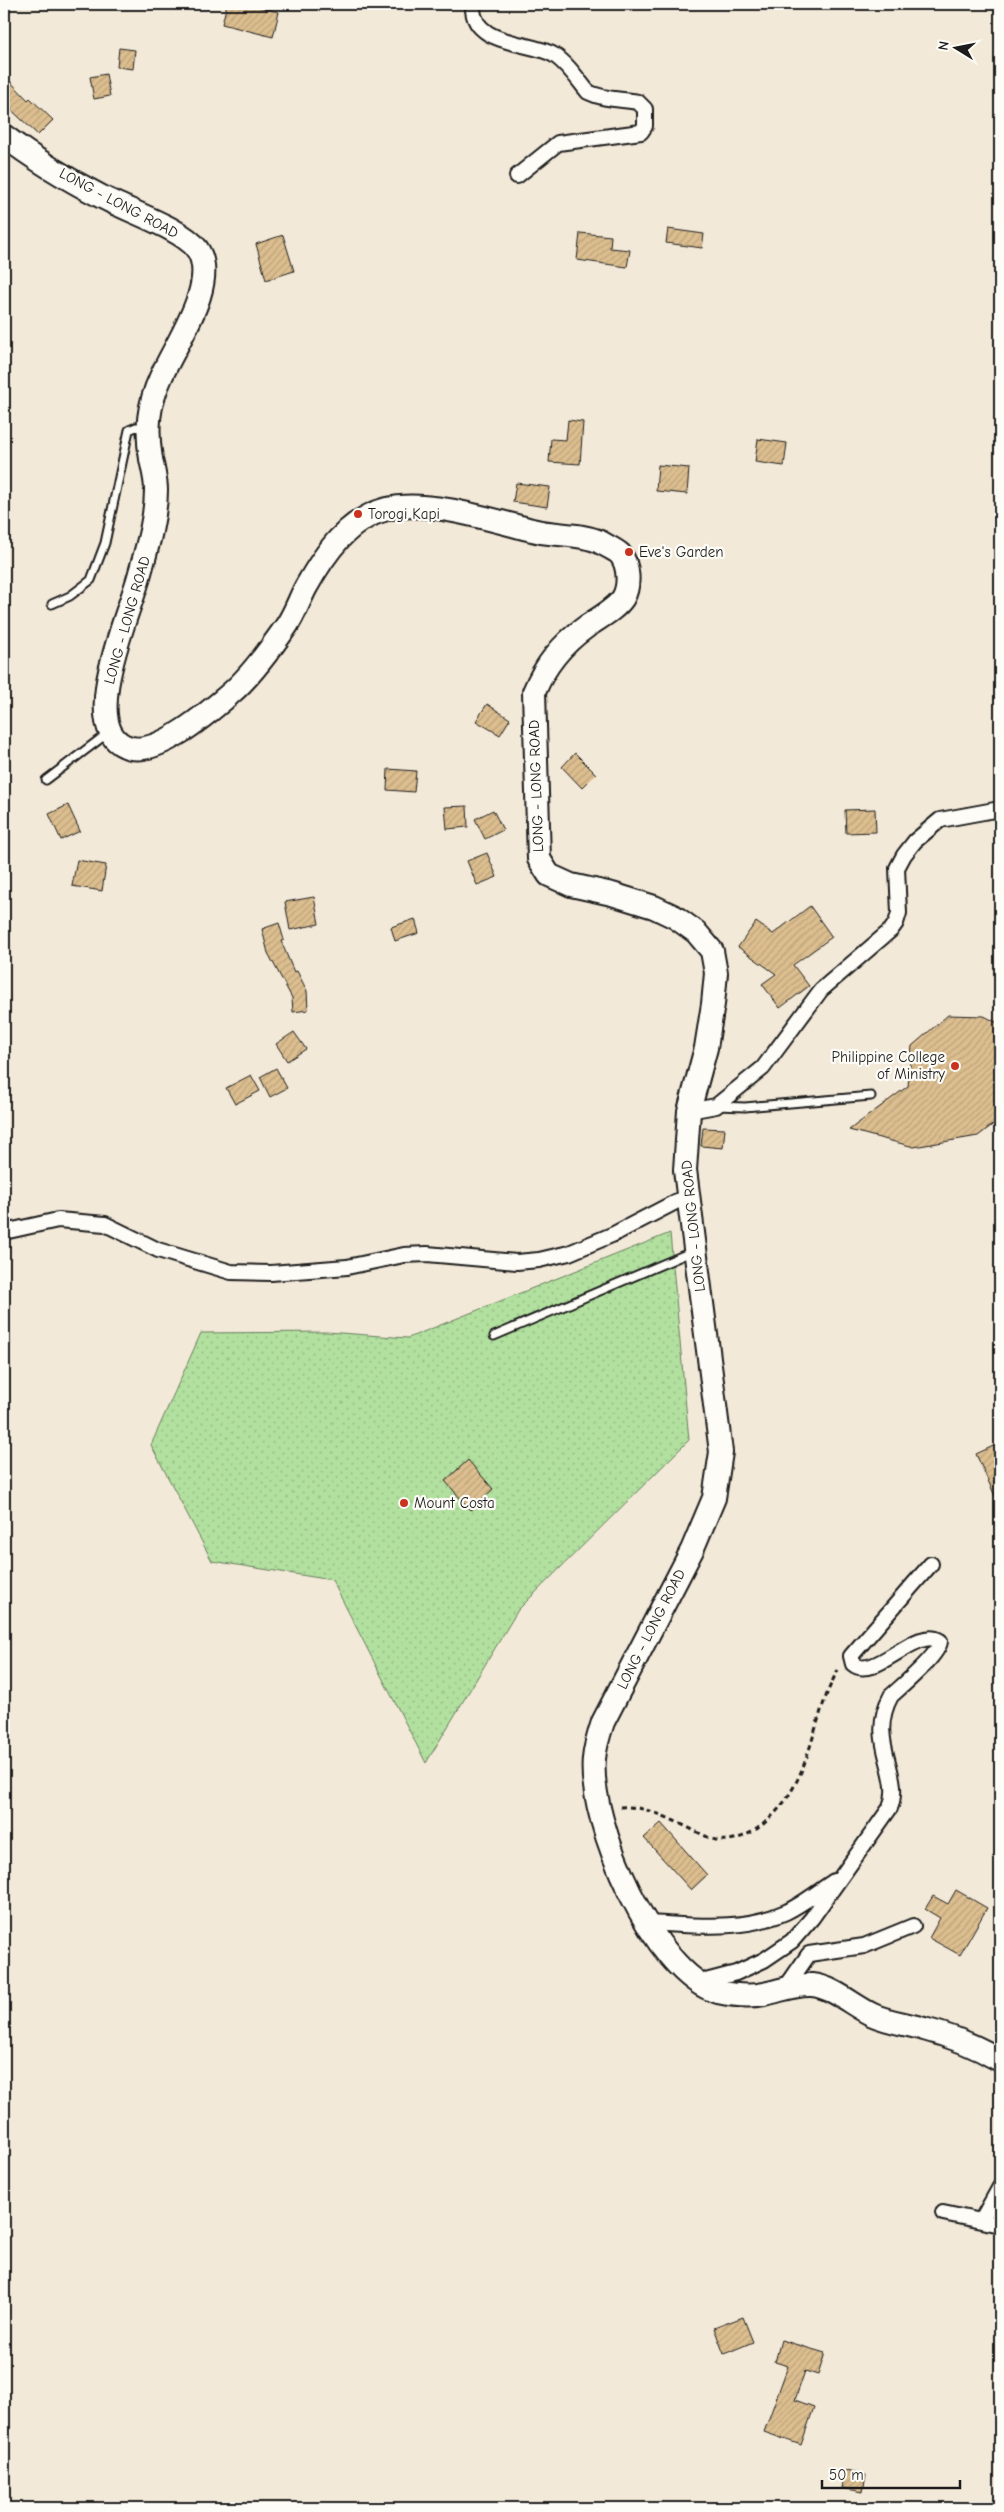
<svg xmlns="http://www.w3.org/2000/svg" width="1004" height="2512" font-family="'Comic Neue',sans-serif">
	<defs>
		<pattern id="park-dots" width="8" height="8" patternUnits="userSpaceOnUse" patternTransform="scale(1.25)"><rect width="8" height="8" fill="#b2e09f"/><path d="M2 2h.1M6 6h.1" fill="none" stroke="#98c088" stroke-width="1.8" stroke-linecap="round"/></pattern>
		<pattern id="building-hatch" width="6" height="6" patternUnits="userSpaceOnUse" patternTransform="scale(1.25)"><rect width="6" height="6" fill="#dcbe8f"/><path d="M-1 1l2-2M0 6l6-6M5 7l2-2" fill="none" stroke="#bca37b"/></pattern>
	</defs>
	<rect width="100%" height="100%" fill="#f3e9d8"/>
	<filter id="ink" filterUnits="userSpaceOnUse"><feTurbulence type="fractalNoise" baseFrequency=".02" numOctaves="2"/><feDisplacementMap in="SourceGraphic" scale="10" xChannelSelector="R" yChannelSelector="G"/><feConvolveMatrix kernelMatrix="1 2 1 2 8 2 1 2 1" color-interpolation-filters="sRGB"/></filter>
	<g filter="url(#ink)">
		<path fill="url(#park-dots)" stroke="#677e5e" d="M670,1233l19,207 -171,170 -92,153 -94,-183 -120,-19 -61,-116 50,-112 126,-1 81,6z"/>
		<path fill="url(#building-hatch)" stroke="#1c1c1c" d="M227,4h20l32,8 -6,25 -51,-13z
			M119,48l16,2 -2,19 -16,-2z
			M106,74l4,22 -16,3 -4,-22z
			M4,75l24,25 2,-2 23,22 -15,15 -34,-32z
			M668,229l36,5 -2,14 -36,-5z
			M580,233l31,3 -1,12 20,2 -3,17 -50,-7z
			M283,235l11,36 -28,9 -10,-36z
			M568,420l15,2 -3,42 -31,-2 2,-23 15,1z
			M758,439l29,4 -3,23 -29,-4z
			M658,465l31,3 -2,26 -31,-3z
			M516,483l34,4 -3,20 -34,-5z
			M487,704l23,15 -10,16 -24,-14z
			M575,753l21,21 -14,14 -20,-21z
			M388,769l28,2 -2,21 -27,-2z
			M68,805l12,26 -19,9 -12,-26z
			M467,806l1,21 -21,2 -2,-22z
			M875,809l1,23 -30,1 -1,-23z
			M493,810l10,20 -18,9 -10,-20z
			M487,853l10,24 -20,8 -10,-24z
			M77,860l29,5 -4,26 -30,-5z
			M314,897l5,27 -29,6 -5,-28z
			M810,906l22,31 -39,28 16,21 -29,22 -18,-24 14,-10 -38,-27 18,-25 17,12z
			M415,919l4,14 -24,8 -4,-14z
			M279,923l5,17 -3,1 13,31 3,-1 10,20 1,19 -15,2 -1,-14 -24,-45 -6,-24z
			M948,1015l36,1 16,8v95l-22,17 -64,11 -65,-17 59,-44 4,-40z
			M294,1032l12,17 -19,12 -11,-17z
			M276,1068l11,20 -17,9 -10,-20z
			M251,1075l9,16 -25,13 -9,-16z
			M703,1128l22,1 -2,19 -22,-2z
			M1000,1443v64l-24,-53z
			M468,1460l25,29 -22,21 -26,-29z
			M661,1823l46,52 -16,15 -47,-52z
			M956,1890l31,18 -27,47 -31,-17 11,-20 -15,-9 8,-13 15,8z
			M743,2317l10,25 -29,12 -10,-26z
			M781,2340l44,13 -7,22 -13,-4 -10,29 19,7 -13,38 -37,-13 24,-66 -13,-4z
			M845,2471l21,4 -3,17 -21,-4z"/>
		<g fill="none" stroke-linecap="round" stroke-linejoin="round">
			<g stroke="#1c1c1c" stroke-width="11">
				<path id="lane" d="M52,604l18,-8 21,-16 14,-37 24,-113 7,-3 11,3
					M46,780l62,-47
					M717,1106l28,1 126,-11
					M494,1336l197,-84"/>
			</g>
			<g stroke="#1c1c1c" stroke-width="18">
				<path id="street" d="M473,4c-3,42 57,37 81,51 14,9 24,25 34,37 16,8 33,7 50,10l7,7v17l-4,6 -83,11 -41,33
					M689,1111l27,-5 47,-38 58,-78 70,-60 5,-7 3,-10 -2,-45 7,-13 11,-14 25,-21 60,-11
					M4,1232l54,-12 47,4 53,26 73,22 40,1 76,-6 57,-12 23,-1 90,8 22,-2 30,-7 45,-19 73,-38
					M647,1923c47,2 94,9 139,-11 17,-8 33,-21 48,-31
					M698,1983l38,-10 28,-13 28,-19 20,-23 78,-110c14,-34 -24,-67 1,-112 11,-10 49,-42 49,-55 -23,-16 -66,41 -87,23l-2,-8 80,-92
					M786,1987l23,-33 55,-8 49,-20
					M943,2213l57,12
					M981,2221l19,-34"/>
			</g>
			<g stroke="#1c1c1c" stroke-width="26">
				<path id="primary" d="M4,136c30,23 65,44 98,61 24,13 81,32 95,52 23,33 -22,95 -36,128 -13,28 -15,52 -10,82 2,10 5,21 5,31 0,30 -10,61 -18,90 -10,35 -59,146 -13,166 30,14 84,-34 106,-53 19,-16 40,-45 54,-65 9,-12 14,-28 21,-41 19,-34 42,-68 81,-78 40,-10 105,11 145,21 21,6 49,3 68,12 5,3 16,8 20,12 9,11 10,32 3,44 -8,12 -26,21 -37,29 -24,17 -41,38 -52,65l5,167 10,16 22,10 41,9 42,13 21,10 21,15 16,19 4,22 -3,31 -7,44 -17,63 -4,59 36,282 -7,46 -22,52 -89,172c-4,12 -8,24 -9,37 -6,62 60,216 124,233 14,3 32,5 46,2 16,-3 30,-10 48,-9 22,2 41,21 61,30 16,7 34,9 51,14 27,7 52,17 76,31"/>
			</g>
			<path stroke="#1c1c1c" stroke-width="3" stroke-dasharray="5 4" stroke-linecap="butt" d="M620,1807c26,-2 52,13 75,24 7,3 15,8 21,9 18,2 33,-5 46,-15 52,-42 47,-103 76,-155"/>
			<use href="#lane" stroke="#fdfcf7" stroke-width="7"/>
			<use href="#street" stroke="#fdfcf7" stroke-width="14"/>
			<use href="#primary" stroke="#fdfcf7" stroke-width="22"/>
		</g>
	</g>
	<g fill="#c8321e" stroke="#fdfcf7" stroke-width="2">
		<circle cx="358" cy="514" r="5"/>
		<circle cx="629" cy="552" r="5"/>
		<circle cx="955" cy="1066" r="5"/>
		<circle cx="404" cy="1503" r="5"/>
	</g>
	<g text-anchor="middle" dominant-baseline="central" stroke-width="4.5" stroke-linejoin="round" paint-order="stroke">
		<g font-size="15" fill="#1c1c1c" stroke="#fdfcf7">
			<text transform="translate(119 203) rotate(28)">LONG - LONG ROAD</text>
			<text transform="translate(127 620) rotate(-74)">LONG - LONG ROAD</text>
			<text transform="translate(536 786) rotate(-92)">LONG - LONG ROAD</text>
			<text transform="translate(693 1226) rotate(-96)">LONG - LONG ROAD</text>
			<text transform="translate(651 1629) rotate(-63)">LONG - LONG ROAD</text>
		</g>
		<g font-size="15" fill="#1c1c1c" stroke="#fdfcf7" text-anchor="start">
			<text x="368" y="514">Torogi Kapi</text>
			<text x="639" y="552">Eve's Garden</text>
			<text x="945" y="1057" text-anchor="end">Philippine College<tspan x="945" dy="17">of Ministry</tspan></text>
			<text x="414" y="1503">Mount Costa</text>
		</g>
	</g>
	<rect width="1004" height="2512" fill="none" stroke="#fdfcf7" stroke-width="20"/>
	<rect x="10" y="10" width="984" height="2492" fill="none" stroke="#1c1c1c" stroke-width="2" filter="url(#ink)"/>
	<g transform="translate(956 48) rotate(280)" stroke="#fdfcf7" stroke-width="4" paint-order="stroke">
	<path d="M0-4L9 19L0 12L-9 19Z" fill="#1c1c1c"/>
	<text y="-8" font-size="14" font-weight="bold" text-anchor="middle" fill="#1c1c1c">N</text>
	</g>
	<path d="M822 2480v8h138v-8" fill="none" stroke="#1c1c1c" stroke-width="2.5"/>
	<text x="829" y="2480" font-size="15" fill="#1c1c1c" stroke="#fdfcf7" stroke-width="4" paint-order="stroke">50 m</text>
</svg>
